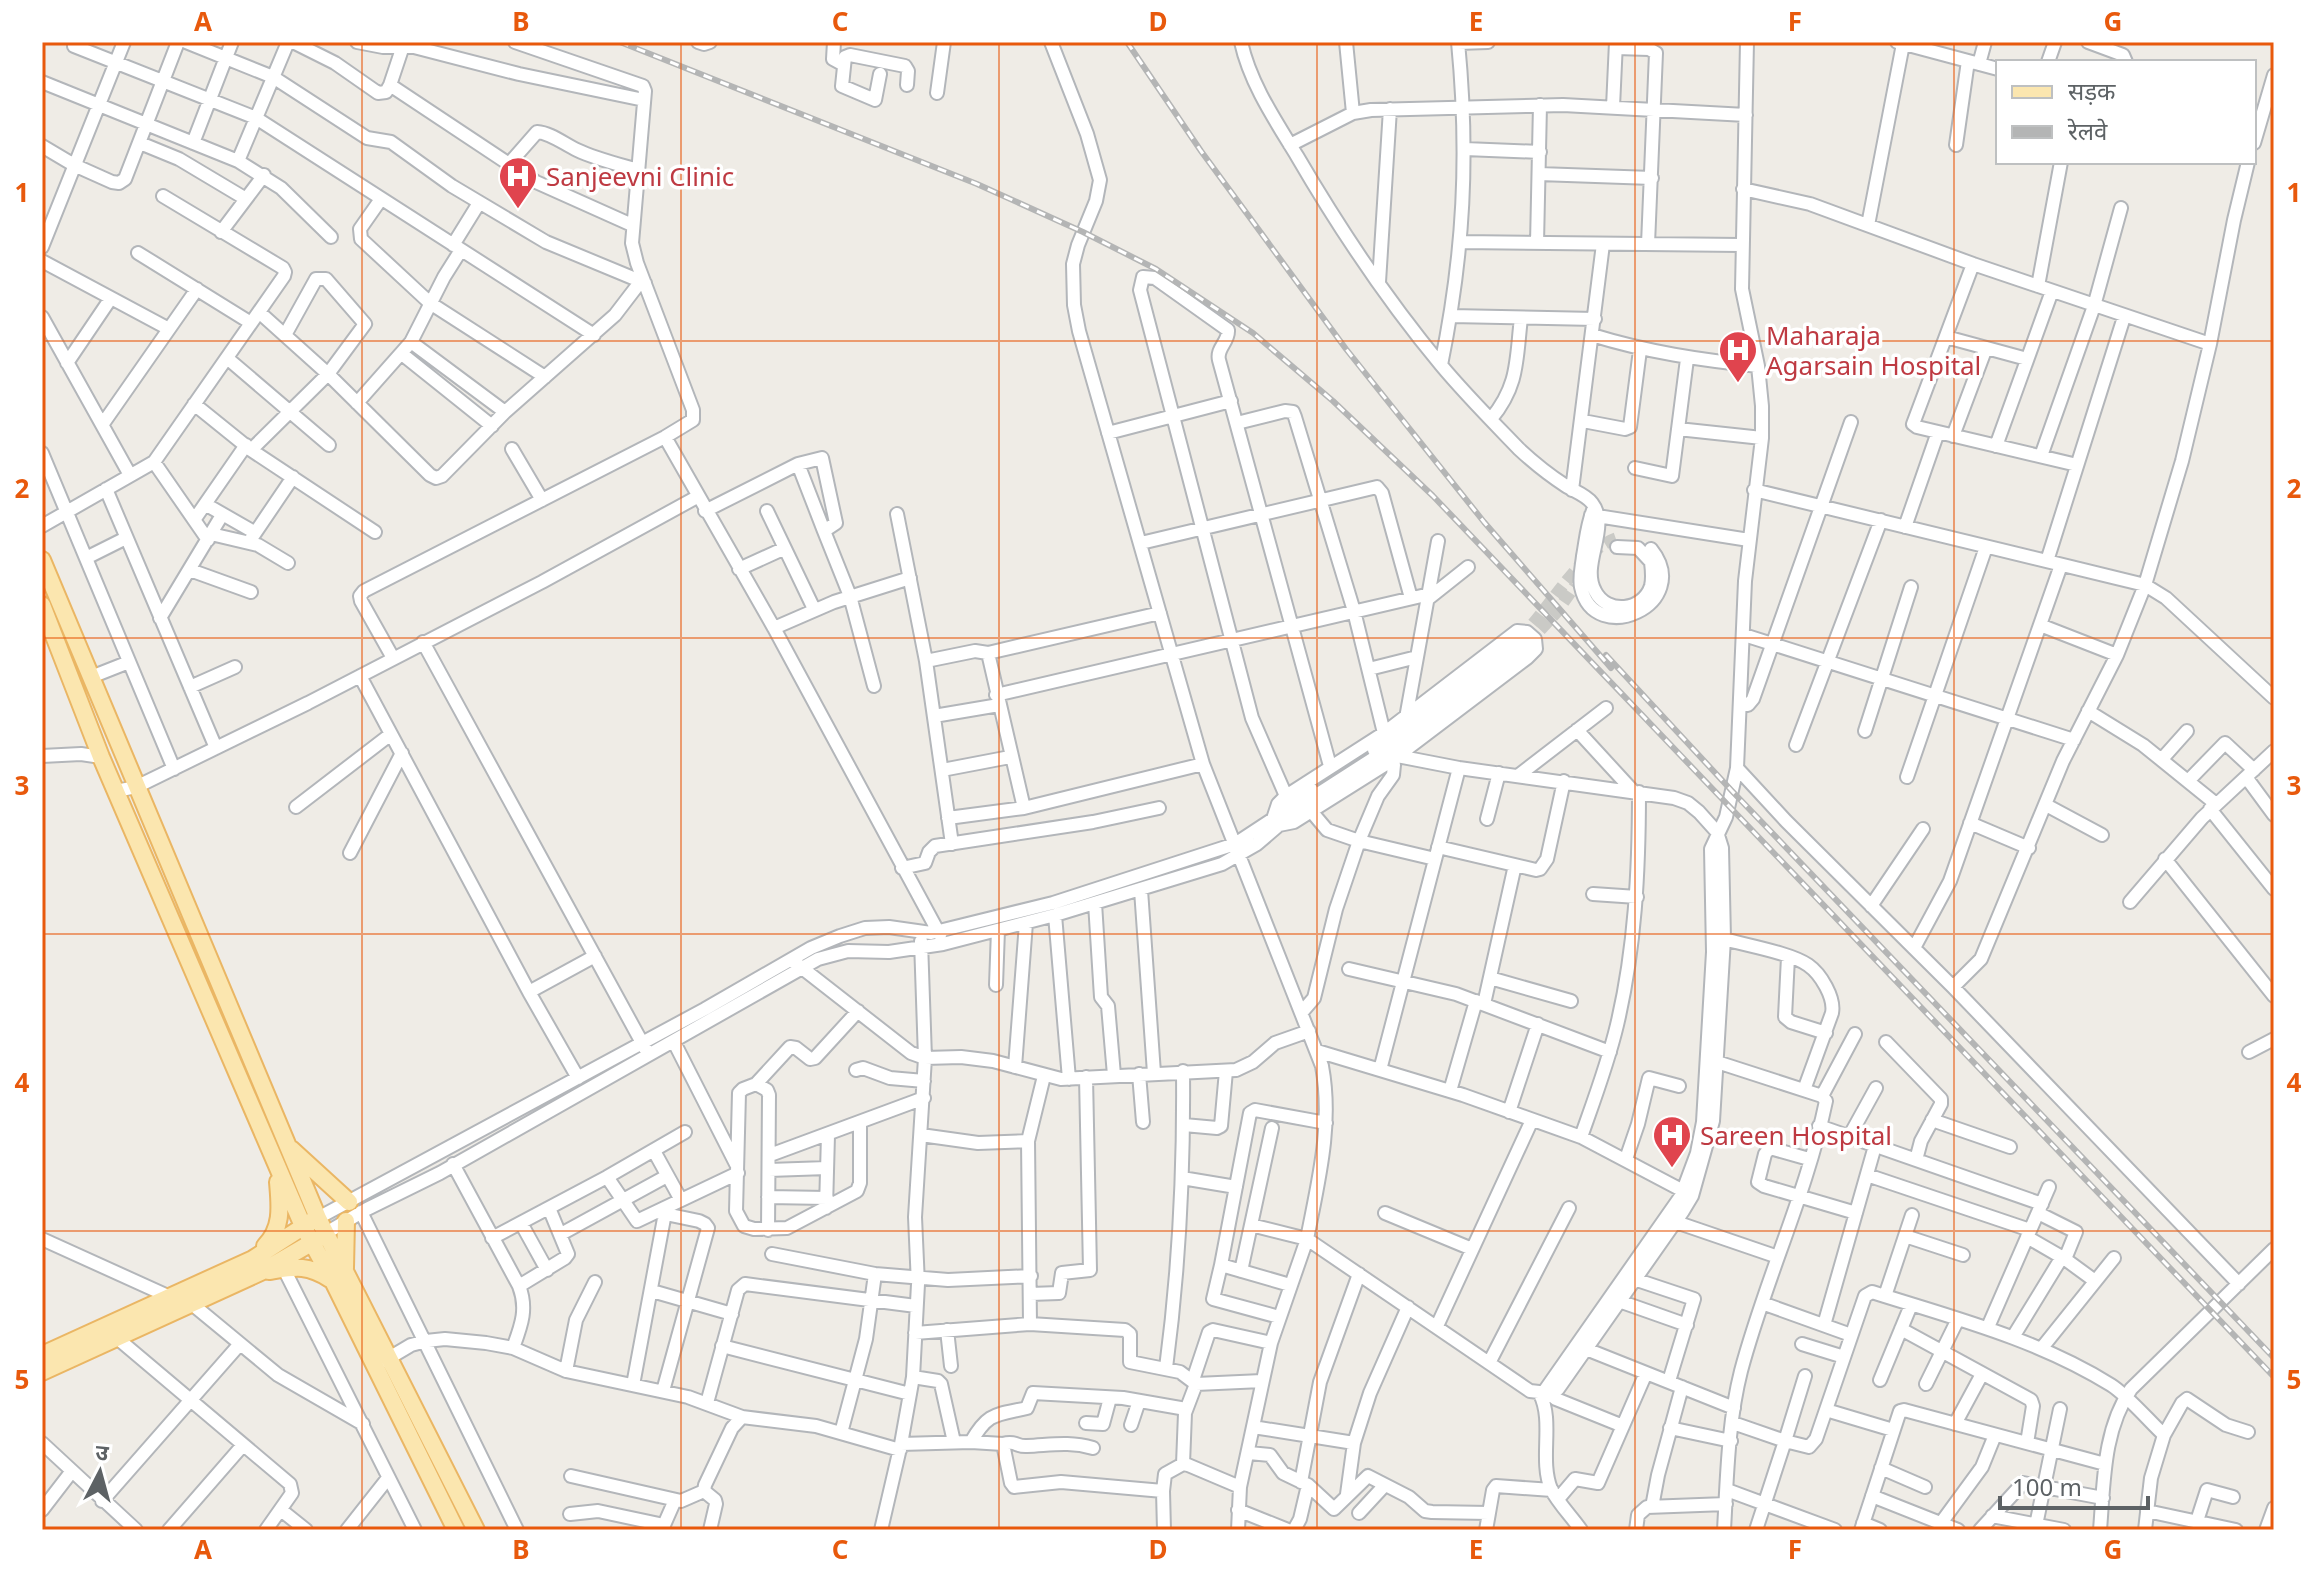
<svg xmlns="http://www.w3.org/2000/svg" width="2316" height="1572" font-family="'Noto Sans','Noto Sans Devanagari',sans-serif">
	<rect width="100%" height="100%" fill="#efece6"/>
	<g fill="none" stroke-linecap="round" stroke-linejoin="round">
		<path stroke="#cacac6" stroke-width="12" stroke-dasharray="12 6" stroke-linecap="butt" d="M1521,637c28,-28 61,-88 96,-99
			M1528,643l28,-30 19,-27"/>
		<g stroke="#b3b6ba" stroke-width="16">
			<path id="minor" d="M186,42l87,35 94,61 24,4 61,44 94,56 99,41
				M293,42l42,21 43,30 8,-1 4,-7 146,97 96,43
				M357,42l26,5h31l105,27 125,26
				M698,42l6,2 6,-2
				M834,42l-1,17 11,6
				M1051,42l36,92 13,46 -4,21 -18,44 -5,19 1,41 5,26 124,433 119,302c11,59 -4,116 -15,173l223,152 18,2 10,-4 125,-178 9,-15 21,-75 11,-182 -2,-91 -5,-16 -18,-20 -11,-9 -14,-5 -215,-30 -62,-12
				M1241,42c9,41 34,78 56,114 42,72 90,144 144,209 24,29 52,57 78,84 15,14 30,26 47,37 8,5 20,9 26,17 19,25 -12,61 3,88 12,24 48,20 56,-5 2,-8 1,-16 0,-24l-13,-14 -21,-1
				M1346,42l7,71
				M1897,42l101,27
				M2088,42l35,13 3,7
				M1458,43l30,-1
				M74,46l182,72 338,217
				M1616,48l33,1 7,4 -8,191
				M2048,62l7,-20
				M1979,64l6,-22
				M880,74l-5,26 -33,-14 3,-29 5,-2 55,11 3,5 -1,14
				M42,82l196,79 43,27 50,49
				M390,85l13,-39
				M937,93l7,-51
				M1613,107l3,-65
				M140,143l39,16 67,40
				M193,143l39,-101
				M2254,143l20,-68
				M1290,145l63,-32 18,-3 192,-5 183,10
				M1956,145l12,-84
				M42,146l32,19 38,17 7,1 6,-4 53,-137
				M1465,149l75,3
				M238,161l50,-119
				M508,165l29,-33c14,1 27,12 40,18 19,9 40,14 61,20
				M1539,174l113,4
				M1743,189l67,15 163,60 237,80
				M381,199l-21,30 1,10 69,64 115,74
				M1868,225l35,-181
				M221,232l43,-57
				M1461,242l280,3
				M1537,243l3,-138
				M453,245l26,-42
				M42,247l82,-205
				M138,253l113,70
				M42,261l127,68
				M1973,264l-60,160 4,3 160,38
				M1379,282l11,-173
				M2038,286l23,-124
				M259,312l69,62 102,101 6,3 6,-2 63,-64 110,-97 26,-34
				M1451,316l144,3
				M42,317l88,158
				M1592,335c55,17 108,25 166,31
				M1946,337l81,22
				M411,342l33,-65 17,-27
				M402,354l90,72
				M227,358l102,87
				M67,363l44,-65
				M1441,365c23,-112 28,-210 17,-323
				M357,403l54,-61 94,70
				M194,404l57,46 124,82
				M1491,419c28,-34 25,-59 30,-101
				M1583,421l42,8 5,-2 10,-77
				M1237,423l48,-12 8,1 2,5 59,194 30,122
				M102,425l95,-136
				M1678,429l84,9
				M1108,433l123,-32
				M1953,436l33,-88
				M665,437l109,191 166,307
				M1996,446l56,-155
				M512,449l30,51
				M251,450l77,-76 37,-50 -39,-45h-10l-31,56
				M42,453l132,316
				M2041,456l53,-150 27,-98
				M154,462l54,78
				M798,464l26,67
				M1635,468l37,8 15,-117
				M106,489l110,259
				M1572,490l31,-246
				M1754,490l391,95 21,13 108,100
				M205,504l49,28
				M1594,508c-7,15 -8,32 -11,48 -1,10 -4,21 -2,31 13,62 114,17 70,-38
				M705,511l93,-47 24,-6 14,65 -12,8 26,65 24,90
				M767,511l47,98
				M897,514l29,147 26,183
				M1591,515l158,25
				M194,520l52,-75
				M42,526l112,-64 130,-186 1,-4 -2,-4 -120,-72
				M1905,527l33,-95
				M211,534l47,11 30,18
				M249,542l44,-65
				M1141,543l236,-56 5,6 29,105
				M86,558l40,-20
				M2047,561l77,-244
				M739,569l44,-20
				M190,570l61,22
				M1429,598l39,-31
				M1160,613l-172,40 36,155 179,-44
				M160,618l62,-103
				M2040,625l77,30
				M774,628l60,-26 76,-24
				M1517,631l10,1 8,7 1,10 -9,9 -136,103 -97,61 -15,3 -6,-6 5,-15 8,-8 98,-63z
				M1744,635l330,105
				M423,642l223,408
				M393,658l-32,-57 -1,-5 4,-5 301,-154 28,-17v-10l-56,-147 -5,-20 13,-152 -2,-5 -128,-44
				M926,661l49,-10 13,2
				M1369,669l48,-12
				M360,676l169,316 49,86
				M91,677l38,-15
				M190,687l45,-20
				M996,695l434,-101
				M1742,705h6l5,-6 98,-277
				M2088,711l55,34 73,59
				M934,716l65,-11
				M1406,718l32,-177
				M1577,730l56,61
				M1865,731l46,-144
				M1796,745l85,-225
				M1374,750l146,-112
				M42,756l39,-2 20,3
				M2162,759l25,-28
				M1737,768l49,53 167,166 286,297
				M942,770l68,-13
				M1519,775l87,-67
				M1907,777l79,-230
				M2246,777l28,38
				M2188,781l37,-38 29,27
				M116,791l20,-4 172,-84 234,-121 155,-85
				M1286,796l-34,-78 -112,-428 3,-13 12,1 73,52c1,12 -12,18 -9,30l111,406
				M2046,805l56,30
				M296,807l95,-73
				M2210,809l64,80
				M1311,811l16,19 32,11 76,18
				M948,818l76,-10
				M1487,819l12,-46
				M1970,823l59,25
				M1438,847l98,23 4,-1 7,-10 17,-78
				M350,853l52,-100
				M2165,859l109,137
				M902,868l23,-5 4,-11 6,-6 158,-24 66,-14
				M1141,890l13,183
				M1593,894l44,3
				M2130,902l72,-84 72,-67
				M1095,903l6,94 7,9 6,69
				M1871,906l52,-77
				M1055,915l14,164
				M1724,939c21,6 67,14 84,26 13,9 27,33 24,48l-28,77
				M1914,948l36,-67 111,-316
				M1788,957l-3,60 6,5 35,11
				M797,964l114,89 14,5 36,-1 32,4 68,18 175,-9 17,-8 22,-19 34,-12
				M1349,969l107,25 154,58
				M1490,978l81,23
				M996,985l2,-55
				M1953,987l28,-28 82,-198 54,-106 28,-70 37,-124 28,-117 24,-124 14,-58
				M529,992l66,-36
				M1484,1004l31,-139
				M858,1011l-43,47 -5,1 -14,-11 -6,-1 -34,37 -13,5 -4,4 -3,118 8,15 10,3 33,-1 70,-37 3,-8v-61
				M1302,1012l12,-14 22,-89 23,-68 19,-45 15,-21 1,-10 -3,-4
				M674,1042l62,122
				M1886,1042l55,57v5l-20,37 -5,19
				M1317,1051l146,44 118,42 108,57
				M2249,1052l25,-13
				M1717,1062l105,34 4,5c-19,92 -61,179 -85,270 -13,51 -14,107 -17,159
				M1015,1067l11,-144
				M856,1070l7,-2 27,10 34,3
				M1380,1070l79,-302
				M1139,1074l4,48
				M756,1084l11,6 2,5 -1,135
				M1450,1091l26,-90
				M1822,1096l33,-62
				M1509,1112l29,-88
				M1932,1120l78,27
				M1184,1125l33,3 4,-2 5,-55
				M1819,1126l223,78
				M921,1135l57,8 50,-2
				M1581,1137c13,-37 27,-74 36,-112 18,-76 22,-154 22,-233
				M1849,1137l27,-49
				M654,1151l27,49
				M770,1155l154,-57
				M1626,1159l12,-35 11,-46 30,8
				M1809,1159l-39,-11 -5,6 -7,28 6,4 92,27
				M453,1164l66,122 46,-28 3,-4 -19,-46
				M769,1170l58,-2
				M1867,1175l163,55
				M607,1177l30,44 101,-48
				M1182,1178l54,9
				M768,1197l59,1
				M826,1208l2,-73
				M361,1212l156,318
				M656,1212l43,9 6,3 3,4 -45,163
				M1385,1213l87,36
				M2038,1213l38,19 -11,27
				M318,1218l387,-209 106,-61 29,-12 25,-8 24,-1 42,6 122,-30 182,-59 38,-25 38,-30
				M1667,1219l111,38
				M521,1223l26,47
				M326,1233l41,-24 73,-36 378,-214 30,-8 41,1 54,-8 112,-29 167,-51 35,-20 50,-43 95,-61 124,-95
				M561,1234l106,-58
				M1905,1236l7,-21
				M2027,1237l38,22 30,22
				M492,1238l115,-61 78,-45
				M42,1239l128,58
				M772,1254l103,20 73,6 83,-4
				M1221,1265l29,-152 5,-3 71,13
				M284,1269l131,261
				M1241,1271l31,-143
				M1634,1279l60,20 -25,82
				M652,1291l80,23
				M1030,1294l29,-1 3,-20 28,-3 -4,-193
				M1885,1296l20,-60 58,19
				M1619,1301l68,24
				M1762,1303l89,32
				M192,1304l86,71 85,49
				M1279,1317l-66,-18 8,-34 69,20
				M1030,1324l-2,-183 16,-65
				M1824,1325l51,-179
				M1437,1326l95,-206
				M1988,1327l61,-140
				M1901,1329l130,71 2,6 -6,37
				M947,1330l4,36
				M915,1333l115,-9 95,6 5,4v28l50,10 16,12 66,-3
				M2013,1337l49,-80
				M117,1338l173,146 2,9 -26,37
				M1802,1344l42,13
				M722,1346l188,48
				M1581,1347l153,61
				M513,1348c8,-22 15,-39 6,-62
				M2041,1349l73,-91
				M384,1361l27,-16 15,-4 19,-2 41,4 27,5 53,23 122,26 54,20 74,9 84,24
				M1489,1363l80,-155
				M1166,1368c13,-98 18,-197 17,-297
				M566,1371l10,-51 19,-38
				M913,1377l25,4 3,3 13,58
				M1193,1380l16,-48 4,-2 58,13
				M1880,1380l31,-75
				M1926,1384l32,-65
				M633,1385l32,-172
				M1545,1390l11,9 67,27
				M1543,1393l138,-197 16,-43 6,-31 10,-170 -2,-103 15,-32 11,-49 8,-187 17,-143v-32l-4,-40 -16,-77 5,-247
				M1540,1394c14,28 -1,65 11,95 7,14 21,28 30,41
				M707,1403l31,-113 7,-6 171,22
				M1826,1410l67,20
				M1086,1423l17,1 7,-26
				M1733,1423l52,18 20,-65
				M1955,1424l27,-50
				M1131,1425l8,-24
				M1253,1427l101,16
				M1670,1428l61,13
				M841,1433l25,-94 9,-65
				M2164,1435l18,-32 5,-4 39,26 22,7
				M971,1442l32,2 8,39 3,4 47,-5 102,9 2,-17 18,-10 5,1 52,22
				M42,1443l94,87
				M901,1444l70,-2c17,-30 25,-27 56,-34l6,-15 90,5 63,11
				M1003,1444c13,-4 13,3 24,2 24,-1 42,-5 66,2
				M1249,1453l21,2 13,18 25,12 26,24 34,-33 41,21 16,14 7,1 57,1 4,-23 3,-4 56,4
				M1183,1464l2,-51 11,-29
				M1881,1468l44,19
				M571,1476l110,25 23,-10
				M1301,1482l19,-100 39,-108
				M1727,1490l108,40
				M1163,1491l1,39
				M1347,1494l7,-51 16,-50 38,-86
				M1872,1496l86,34
				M1558,1499l17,-20 23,4 48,-110
				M102,1501l137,-156
				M1652,1507l6,-32 24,-88
				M42,1510l30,-39
				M281,1510l25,20
				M1238,1510l50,20
				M2147,1511l89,19
				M1359,1513l25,-27
				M570,1514l28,-3 66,14 11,-25
				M1992,1516l72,14
				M2197,1521l10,-31 26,7
				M1863,1523l17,7
				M1941,1523l41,-56 13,-32
				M169,1530l74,-85
				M347,1530l41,-52
				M710,1530l6,-26 -1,-4 -11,-9 1,-6 27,-57 10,-11
				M881,1530l20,-86 12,-67 5,-93 -3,-67 10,-159 -4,-117
				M1238,1530l2,-43 31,-144 36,-104 -56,-14
				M1294,1530l6,-11 8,-34
				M1486,1530l3,-17
				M1636,1530l2,-15 9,-8 79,-3
				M1756,1530l29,-89 24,6 7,-8 49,-143 7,-4c82,26 165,47 239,93 16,10 38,36 53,50l-13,43 -6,52
				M1861,1530l39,-119 4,-1 201,54
				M1980,1530l43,-47 80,15
				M2035,1530l25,-121
				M2100,1530c4,-48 3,-100 31,-141l143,-140
				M2266,1530l8,-22"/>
		</g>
		<g stroke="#eab664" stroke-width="20">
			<path id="major" d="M42,560l276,658 158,312
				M42,605l59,152 202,469 31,57 122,247
				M291,1149l58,53
				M265,1246c18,-18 15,-40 13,-64
				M345,1268l1,-47
				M269,1271c26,-4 38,-7 61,8
				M42,1355l211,-96 59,-38
				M42,1372l221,-101 55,-32"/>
		</g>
		<use href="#minor" stroke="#fff" stroke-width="12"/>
		<use href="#major" stroke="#fbe6af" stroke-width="16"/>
		<g stroke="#b4b5b5" stroke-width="6">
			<path id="rail" d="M620,42l357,142 106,48 73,37 97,64 80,68 100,95 841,881
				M1127,42l74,109 145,198 138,173 127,146
				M1606,655l126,136 542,567"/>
		</g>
		<use href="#rail" stroke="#fff" stroke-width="3" stroke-dasharray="9" stroke-linecap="butt"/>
	</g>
	<path fill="none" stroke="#e8590c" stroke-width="2" stroke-opacity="0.55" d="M362,42v1488M681,42v1488M999,42v1488M1317,42v1488M1635,42v1488M1954,42v1488M42,341h2232M42,638h2232M42,934h2232M42,1231h2232"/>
	<defs>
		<g id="hospital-pin" transform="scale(2)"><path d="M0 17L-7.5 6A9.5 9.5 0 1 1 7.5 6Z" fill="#e0444e" stroke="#fff"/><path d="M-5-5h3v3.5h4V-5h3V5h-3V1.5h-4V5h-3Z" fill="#fff"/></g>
	</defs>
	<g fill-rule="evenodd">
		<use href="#hospital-pin" x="518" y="176"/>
		<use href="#hospital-pin" x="1738" y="350"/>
		<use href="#hospital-pin" x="1672" y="1135"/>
	</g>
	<g text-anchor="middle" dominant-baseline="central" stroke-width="7" stroke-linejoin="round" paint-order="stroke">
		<g font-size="26" fill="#be3a42" stroke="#fff" text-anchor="start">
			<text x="546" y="176">Sanjeevni Clinic</text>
			<text x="1766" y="335">Maharaja<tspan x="1766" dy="30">Agarsain Hospital</tspan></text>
			<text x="1700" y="1135">Sareen Hospital</text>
		</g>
	</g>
	<rect width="2316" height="1572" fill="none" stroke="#ffffff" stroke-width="88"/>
	<rect x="1996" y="60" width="260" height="104" fill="#ffffff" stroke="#bec0c1" stroke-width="2"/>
	<rect x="2012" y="86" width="40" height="12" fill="#fbe6af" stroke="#bec0c1" stroke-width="2"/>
	<text x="2068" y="100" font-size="24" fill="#5d6265">सड़क</text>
	<rect x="2012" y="126" width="40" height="12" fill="#b4b5b5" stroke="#bec0c1" stroke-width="2"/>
	<text x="2068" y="140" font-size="24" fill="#5d6265">रेलवे</text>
	<g transform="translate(100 1472) rotate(6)" stroke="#ffffff" stroke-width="6" paint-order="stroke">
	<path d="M0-6L14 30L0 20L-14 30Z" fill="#5d6265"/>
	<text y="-12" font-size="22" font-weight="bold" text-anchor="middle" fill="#5d6265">उ</text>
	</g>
	<path d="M2000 1496v12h148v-12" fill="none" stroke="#5d6265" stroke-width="4"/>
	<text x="2012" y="1496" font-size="24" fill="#5d6265" stroke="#ffffff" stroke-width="6" paint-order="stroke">100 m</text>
	<rect x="44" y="44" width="2228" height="1484" fill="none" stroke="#e8590c" stroke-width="3"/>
	<g font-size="26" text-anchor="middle" font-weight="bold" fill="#e8590c">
		<text x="203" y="31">A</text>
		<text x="521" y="31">B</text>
		<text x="840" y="31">C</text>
		<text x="1158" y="31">D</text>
		<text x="1476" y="31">E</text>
		<text x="1795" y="31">F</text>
		<text x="2113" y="31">G</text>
		<text x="22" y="202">1</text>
		<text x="2294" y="202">1</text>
		<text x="22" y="498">2</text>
		<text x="2294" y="498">2</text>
		<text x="22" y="795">3</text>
		<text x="2294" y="795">3</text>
		<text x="22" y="1092">4</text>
		<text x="2294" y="1092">4</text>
		<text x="22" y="1389">5</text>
		<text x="2294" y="1389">5</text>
		<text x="203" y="1559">A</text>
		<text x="521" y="1559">B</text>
		<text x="840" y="1559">C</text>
		<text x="1158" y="1559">D</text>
		<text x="1476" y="1559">E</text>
		<text x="1795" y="1559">F</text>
		<text x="2113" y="1559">G</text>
	</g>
</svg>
